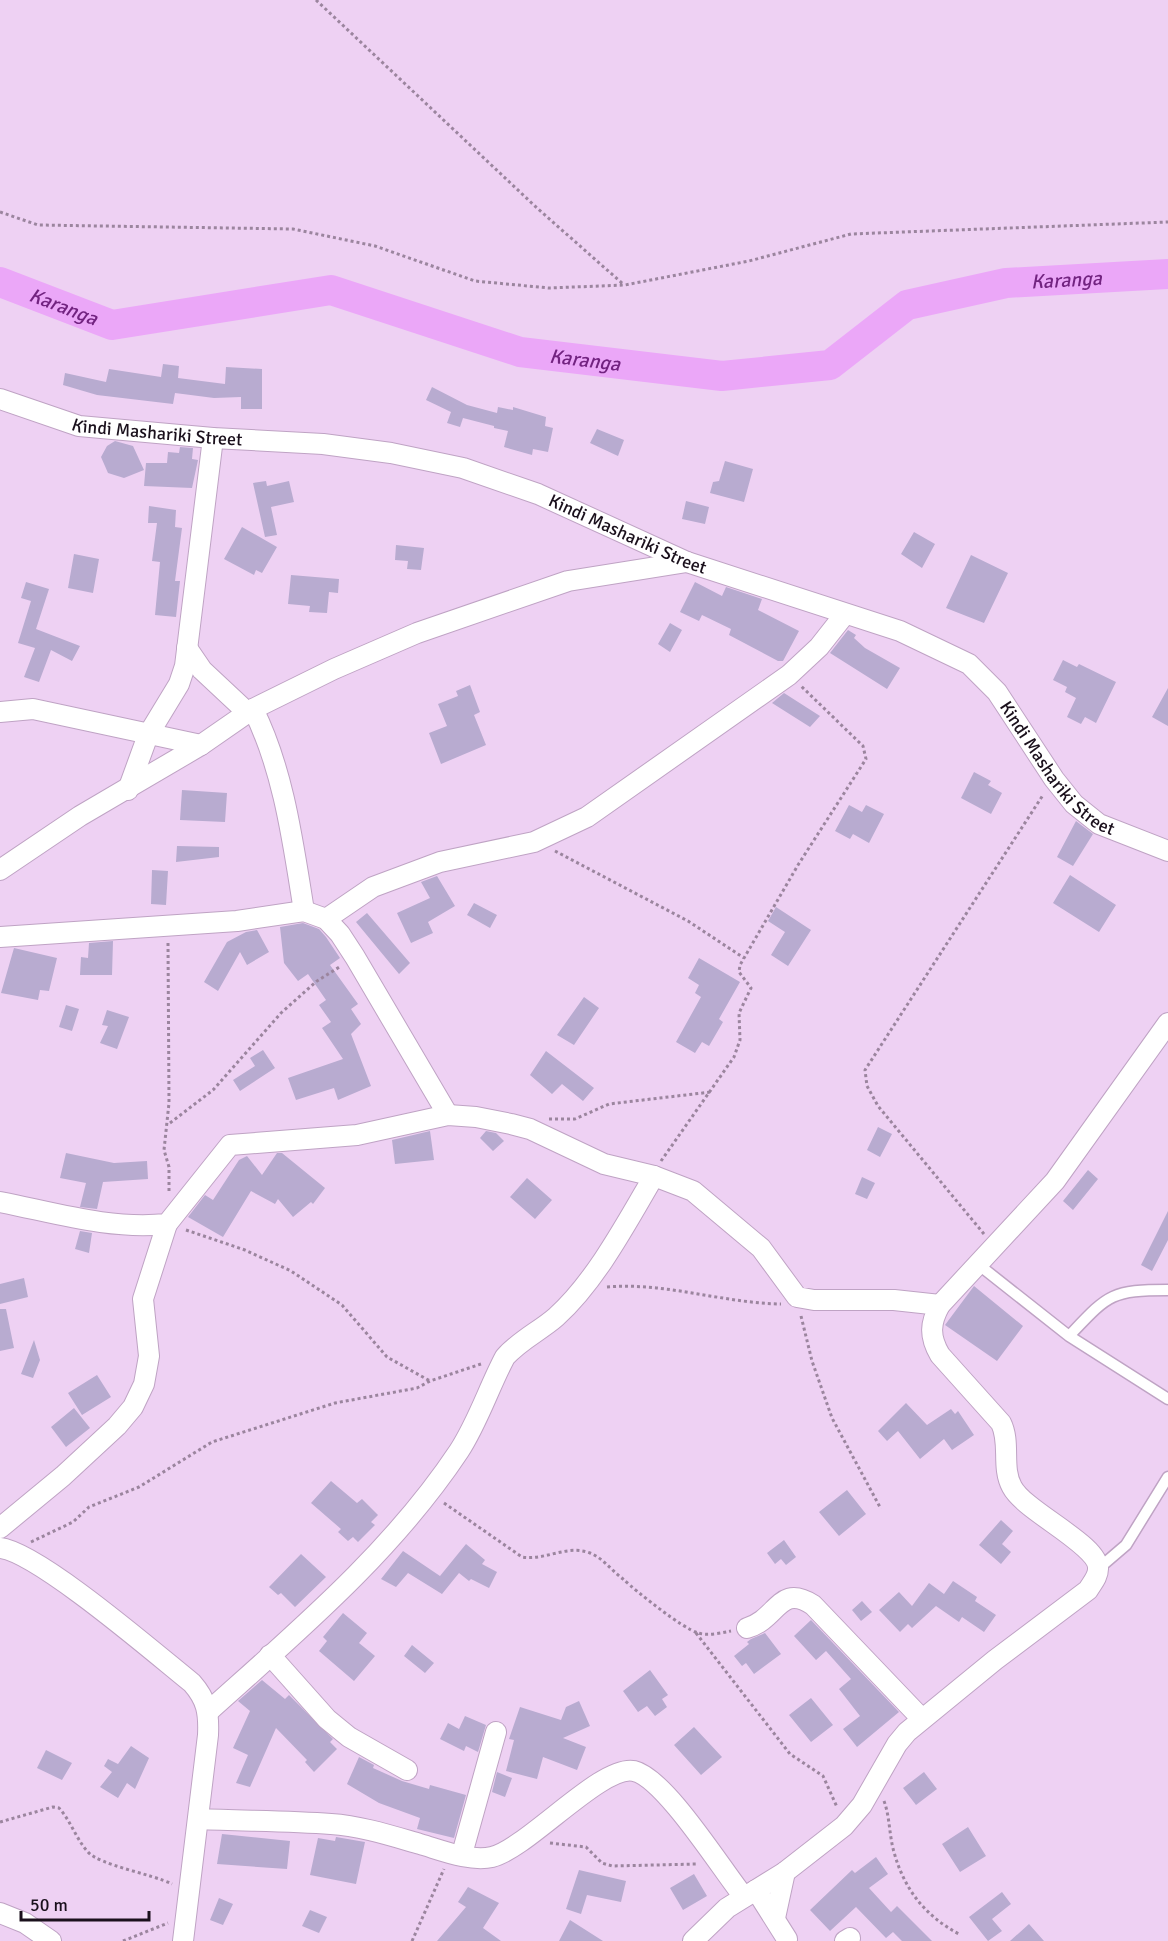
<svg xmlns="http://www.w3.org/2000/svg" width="1168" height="1941" font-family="Signika,sans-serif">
	<rect width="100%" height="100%" fill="#eed1f3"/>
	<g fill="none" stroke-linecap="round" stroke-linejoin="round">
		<path stroke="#eba7f8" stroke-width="30" id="s1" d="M0,282l112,43 219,-35 189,62 202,24 108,-11 77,-60 99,-22 162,-9"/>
	</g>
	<path fill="#b8abd0" d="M163,364l16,2 -1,12 47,6 1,-17 36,2v40h-21v-12l-27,1 -39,-5 -2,11 -76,-9 -34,-10 2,-12 41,9 3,-13 52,8z
		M432,387l35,18 30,8 1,-6 15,3v-3l33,10 -1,9 8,2 -5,24 -15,-3 -1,6 -28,-8 4,-16 -14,-3v-2l-31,-8 -3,9 -13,-4 4,-11 -25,-12z
		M597,429l27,11 -6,16 -28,-13z
		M115,441l18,5 11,24 -20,8 -16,-5 -7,-16 6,-11z
		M180,447l13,1 -1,11 6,1 -6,28 -48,-2 2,-23h21l1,-11 11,1z
		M725,461l28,8 -9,33 -34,-9 3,-11 6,-1z
		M266,481l1,5 22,-5 5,21 -23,5 6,28 -12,2 -12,-54z
		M686,501l23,6 -4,17 -23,-5z
		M149,506l27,4 -1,17 7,1 -7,53h5l-4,36 -21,-2 5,-53 -8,-1 5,-38h-9z
		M242,527l35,20 -15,26 -6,-3 -2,5 -30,-16z
		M914,532l21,12 -13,24 -21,-14z
		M396,545l28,3 -3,22 -14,-1 1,-8 -13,-1z
		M74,554l25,5 -6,34 -25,-5z
		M971,555l37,18 -24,50 -38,-15z
		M291,575l48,4 -1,14 -9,-1 -2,21 -18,-1 1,-6 -22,-2z
		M26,582l23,7 -13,40 44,17 -8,15 -21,-11 -12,32 -15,-5 11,-29 -17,-5 13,-42 -10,-3z
		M695,582l27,14 4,-9 36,12 -4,11 41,21 -16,30h-5l-49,-26 2,-6 -29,-14 -3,6 -19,-9z
		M670,623l12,7 -12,22 -12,-8z
		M848,630l8,5 -2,3 11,10 35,20 -13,21 -57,-36z
		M1063,660l14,7 2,-3 37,18 -20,41 -11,-6 -4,7 -14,-7 9,-19 -11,-6 2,-5 -14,-7z
		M470,685l10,27 -6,3 12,30 -45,19 -12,-31 18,-7 -9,-22 20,-8 -2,-5z
		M1168,688v38l-16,-9z
		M784,693l36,23 -10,11 -38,-24z
		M974,772l17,9 -3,4 14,8 -11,21 -30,-16z
		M182,790l45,3 -2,29 -45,-2z
		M849,805l13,7 4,-7 18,9 -15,29 -16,-9 -3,5 -15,-8z
		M1076,821l17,13 -20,32 -16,-9z
		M177,846l42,1v10l-43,5z
		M152,870l16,1 -2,34 -15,-1z
		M1070,875l46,30 -17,27 -46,-29z
		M437,876l18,30 -27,16 5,11 -22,10 -14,-30 33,-15 -9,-16z
		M474,903l23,12 -7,13 -23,-13z
		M776,907l35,23 -23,36 -17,-11 14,-23 -17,-11z
		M367,913l43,50 -11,11 -43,-52z
		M303,923l16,6 7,8 14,21 -10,7 28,39 -7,5 10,15 -10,10 20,52 -33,14 -4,-12 -38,12 -8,-22 55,-19 -21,-31 9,-6 -12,-17 7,-5 -18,-26 -10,7 -14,-18 -4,-36z
		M257,930l12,22 -22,13 -7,-13 -22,39 -14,-9 23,-40 19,-10z
		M113,941l-1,34h-32l1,-18 7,1 1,-15z
		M14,948l43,10 -8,33 -9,-1 -2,10 -37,-7z
		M699,958l41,24 -21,37 4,3 -14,24 -7,-4 -7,11 -19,-11 25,-45 -6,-4 4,-8 -11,-7z
		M584,997l15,11 -25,37 -17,-10z
		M66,1005l13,4 -7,22 -13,-4z
		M107,1010l22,7 -12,32 -17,-6 8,-17 -6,-1z
		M263,1050l12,18 -35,23 -7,-11 22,-14 -5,-8z
		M546,1051l48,37 -11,13 -21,-17 -10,10 -22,-19z
		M878,1127l14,7 -12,23 -13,-7z
		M430,1131l4,29 -39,4 -3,-24z
		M486,1131l10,2 8,8 -11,10 -13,-13z
		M66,1153l48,10 33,-2 1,18 -45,3 -6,27 -17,-2 6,-24 -26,-5z
		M277,1153h5l43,35 -12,16 -2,-2 -18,15 -15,-18 -3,5 -24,-13 -28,46 -35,-20 17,-22 8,5 26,-40 8,-4 15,19z
		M1088,1170l10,9 -25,31 -10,-9z
		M862,1177l13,6 -8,16 -12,-5z
		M527,1178l25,22 -17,19 -25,-22z
		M1168,1211v29l-16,31 -11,-6z
		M80,1231l12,2 -3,20 -14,-4z
		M24,1278l4,19 -28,7v-20z
		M974,1286l49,40 -26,35 -52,-36z
		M0,1309h6l8,39 -14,3z
		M34,1340l6,20 -7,18 -12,-4z
		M97,1375l14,22 -29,18 -14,-22z
		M906,1403l21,22 24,-16 4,5 3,-3 16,24 -22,15 -8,-11 -24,20 -22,-28 -11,10 -9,-10z
		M74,1408l16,20 -24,19 -15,-20z
		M331,1481l26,22 5,-4 16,16 -7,7 4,3 -17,17 -5,-5 -5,4 -10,-9 3,-3 -30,-26z
		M847,1490l19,24 -27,22 -20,-24z
		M1001,1520l12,11 -11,13 9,8 -10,12 -22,-19z
		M784,1540l12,17 -10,8 -5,-6 -6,5 -8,-11z
		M466,1544l19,16 -3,4 15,8 -8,16 -18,-9 -2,2 -10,-8 -17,21 -34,-21 -12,14 -15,-8 22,-28 37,25z
		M301,1554l25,23 -31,30 -14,-14 -3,2 -9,-8z
		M953,1581l24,16 -2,4 21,14 -12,17 -22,-15 -3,5 -23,-16 -24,22 -4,-4 -8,8 -21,-22 20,-18 13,14 17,-23 15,11z
		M862,1601l10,11 -11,9 -9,-11z
		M343,1613l24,20 -8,10 16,13 -21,25 -35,-30 8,-10 -4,-4z
		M811,1620l88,92 -42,35 -14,-18 17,-13 -21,-27 12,-10 -25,-28 -10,9 -22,-24z
		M765,1633l16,21 -27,20 -8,-11 -4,3 -8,-10 15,-12 -2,-2 4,-3z
		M412,1645l22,18 -9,10 -21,-17z
		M650,1670l18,25 -6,4 5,8 -12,9 -8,-10 -9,6 -15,-21z
		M262,1680l23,19 4,-4 44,44 -3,3 7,7 -23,23 -9,-10 2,-2 -31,-32 -26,59 -14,-4 12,-28 -15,-7 17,-37 -12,-10z
		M811,1698l22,27 -22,17 -22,-27z
		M579,1701l11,25 -27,12 23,9 -9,23 -34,-13 -6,22 -31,-8 8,-31 -5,-1 11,-32 41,13 5,-13z
		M465,1716l21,9 -8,27 -12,-6 -2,5 -24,-12 8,-16 11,6z
		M694,1727l28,30 -21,18 -27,-30z
		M131,1746l18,12 -14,31 -8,-6 -9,15 -18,-11 12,-15 -8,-6 4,-7 10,5z
		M46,1750l26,13 -10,17 -25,-12z
		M359,1757l15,8 -1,3 29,13 27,8 1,-4 36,10 -12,43 -37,-9 3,-11 -41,-15 -32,-19z
		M497,1772l15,6 -7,19 -13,-5z
		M924,1772l13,17 -21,16 -13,-17z
		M968,1827l18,29 -26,16 -18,-28z
		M222,1834l68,7 -3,28 -70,-5z
		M336,1837l29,5 -9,42 -46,-9 8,-37 17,3z
		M876,1857l12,17 -19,14 22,24 6,-6 35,35h-30l-9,-9 -7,6 -30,-31 -26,24 -20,-21 42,-40 3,3z
		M579,1870l47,11 -5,21 -34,-7 -6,19 -15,-5z
		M694,1874l13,22 -24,14 -13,-22z
		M468,1887l31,16 -16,25 18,13h-64l29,-34 -8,-5z
		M1002,1892l9,12 -19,15 10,12 -14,10 -19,-24z
		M219,1898l14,6 -10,21 -13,-5z
		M310,1910l17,7 -8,16 -17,-7z
		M570,1920l33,21h-44z
		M1029,1924l15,17h-34z"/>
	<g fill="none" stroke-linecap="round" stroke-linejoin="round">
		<g stroke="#bfa3c4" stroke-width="13">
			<path id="service" d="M979,1265l90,71 99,63
				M1069,1336c39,-41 41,-46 99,-46
				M1098,1569l28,-24 42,-68"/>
		</g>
		<g stroke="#bfa3c4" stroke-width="22">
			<g id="minor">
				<path id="s2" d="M0,399l79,27 134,12 110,6 68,9 72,15 75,26 149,68 213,69 69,33 28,28 57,87 20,25 25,20 69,27"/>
				<path d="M187,648l15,22 46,43"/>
				<path d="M253,709c31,62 40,134 51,202"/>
				<path d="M0,712l33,-3 168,36"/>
				<path d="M128,790l20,-55 31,-51 6,-18 28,-228"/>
				<path d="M0,870l80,-54 121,-71 52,-36 81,-40 83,-36 151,-52 119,-19"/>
				<path d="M326,919l47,-32 67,-25 94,-20 53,-25 202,-142 30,-28 26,-33"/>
				<path d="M0,937l237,-16 67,-10 22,8 14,15 15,23 93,158"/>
				<path d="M0,1202c56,11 110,28 167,22l63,-79 127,-10 91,-20 28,2 35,7 19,5 74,35 50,12 39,15 68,57 36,49 17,3h80l46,5"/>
				<path d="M0,1528l63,-52 54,-50 16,-19 11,-23 5,-28 -6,-57 24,-75"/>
				<path d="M0,1548c38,4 157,107 192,135 15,17 17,30 16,52l-25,206"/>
				<path d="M747,1628c31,-9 32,-45 66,-23l109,114"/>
				<path d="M270,1655l57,64 22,18 58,33"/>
				<path d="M209,1711c89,-80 183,-159 250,-260 19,-29 30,-64 46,-94 15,-17 35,-26 51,-40 40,-36 71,-95 98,-141"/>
				<path d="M199,1819c44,2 89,2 132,5 30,2 61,12 89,20 21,6 50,18 72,13 36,-9 110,-93 142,-86 31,7 88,99 110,126"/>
				<path d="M462,1854l34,-122"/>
				<path d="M756,1890l31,49"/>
				<path d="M0,1913l25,10 26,18"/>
				<path d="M775,1918l10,-46"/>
				<path d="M693,1941l34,-33 58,-36 59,-46 18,-21 35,-61 10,-12 88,-72 93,-70c4,-7 10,-13 10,-21 2,-24 -73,-57 -86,-82 -11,-20 -1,-44 -11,-64l-61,-68c-11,-19 -10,-32 0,-50l115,-124 113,-158"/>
				<path d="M845,1941l5,-3"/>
			</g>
		</g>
		<path stroke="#9b859e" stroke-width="3" stroke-dasharray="3 3" stroke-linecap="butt" d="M316,0l221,208 86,76
			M0,212l38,13 255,4 82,17 100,35 74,7 76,-3 124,-24 102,-27 317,-12
			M555,851l133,70 56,37
			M168,943l1,160 -5,47 5,17v26
			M549,1119h26l34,-15 102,-12
			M170,1123l43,-33 68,-77 36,-32 24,-15
			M661,1161l73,-104 6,-17 -1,-27 12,-25 -12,-16 1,-7 58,-100 68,-106 -3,-13 -62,-60
			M186,1230l59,20 46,21 51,34 45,52 43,24
			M984,1234l-106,-128 -11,-20 -2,-16 178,-275
			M607,1287c59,-5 115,16 174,17
			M801,1316l11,45 20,57 49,91
			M444,1503l78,54c23,4 45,-13 68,-4 13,5 22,18 33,26 14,13 59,49 75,54 10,3 23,0 33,-2
			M31,1542l42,-20 16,-15 50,-20 73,-45 123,-39 82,-15 13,-7 51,-17
			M696,1633l94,121 33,22 14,31
			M884,1801c6,16 5,34 10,51 10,37 31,64 65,82
			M0,1822l53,-15 6,1c12,13 17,31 29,44 11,13 64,22 84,32
			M550,1843l36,4 16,16 10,3 86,-2
			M123,1941l45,-18
			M412,1941l32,-72"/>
		<use href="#service" stroke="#fff" stroke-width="10"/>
		<use href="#minor" stroke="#fff" stroke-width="20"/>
	</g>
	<g text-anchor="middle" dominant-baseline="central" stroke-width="4.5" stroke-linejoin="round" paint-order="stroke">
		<g font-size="18" fill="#1a101c" stroke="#eed1f3">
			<text stroke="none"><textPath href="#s2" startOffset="162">Kindi Mashariki Street</textPath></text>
			<text stroke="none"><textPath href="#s2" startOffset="648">Kindi Mashariki Street</textPath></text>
			<text stroke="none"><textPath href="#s2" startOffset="1152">Kindi Mashariki Street</textPath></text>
		</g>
		<g font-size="20" font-style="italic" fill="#722380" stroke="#eed1f3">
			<text stroke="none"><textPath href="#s1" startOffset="1112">Karanga</textPath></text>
			<text stroke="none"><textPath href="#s1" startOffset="68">Karanga</textPath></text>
			<text stroke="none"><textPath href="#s1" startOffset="606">Karanga</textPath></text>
		</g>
	</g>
	<path d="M21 1911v9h128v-9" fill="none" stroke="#1a101c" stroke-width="3"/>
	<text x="30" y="1911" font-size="18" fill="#1a101c" stroke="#eed1f3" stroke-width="4.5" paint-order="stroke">50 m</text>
</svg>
